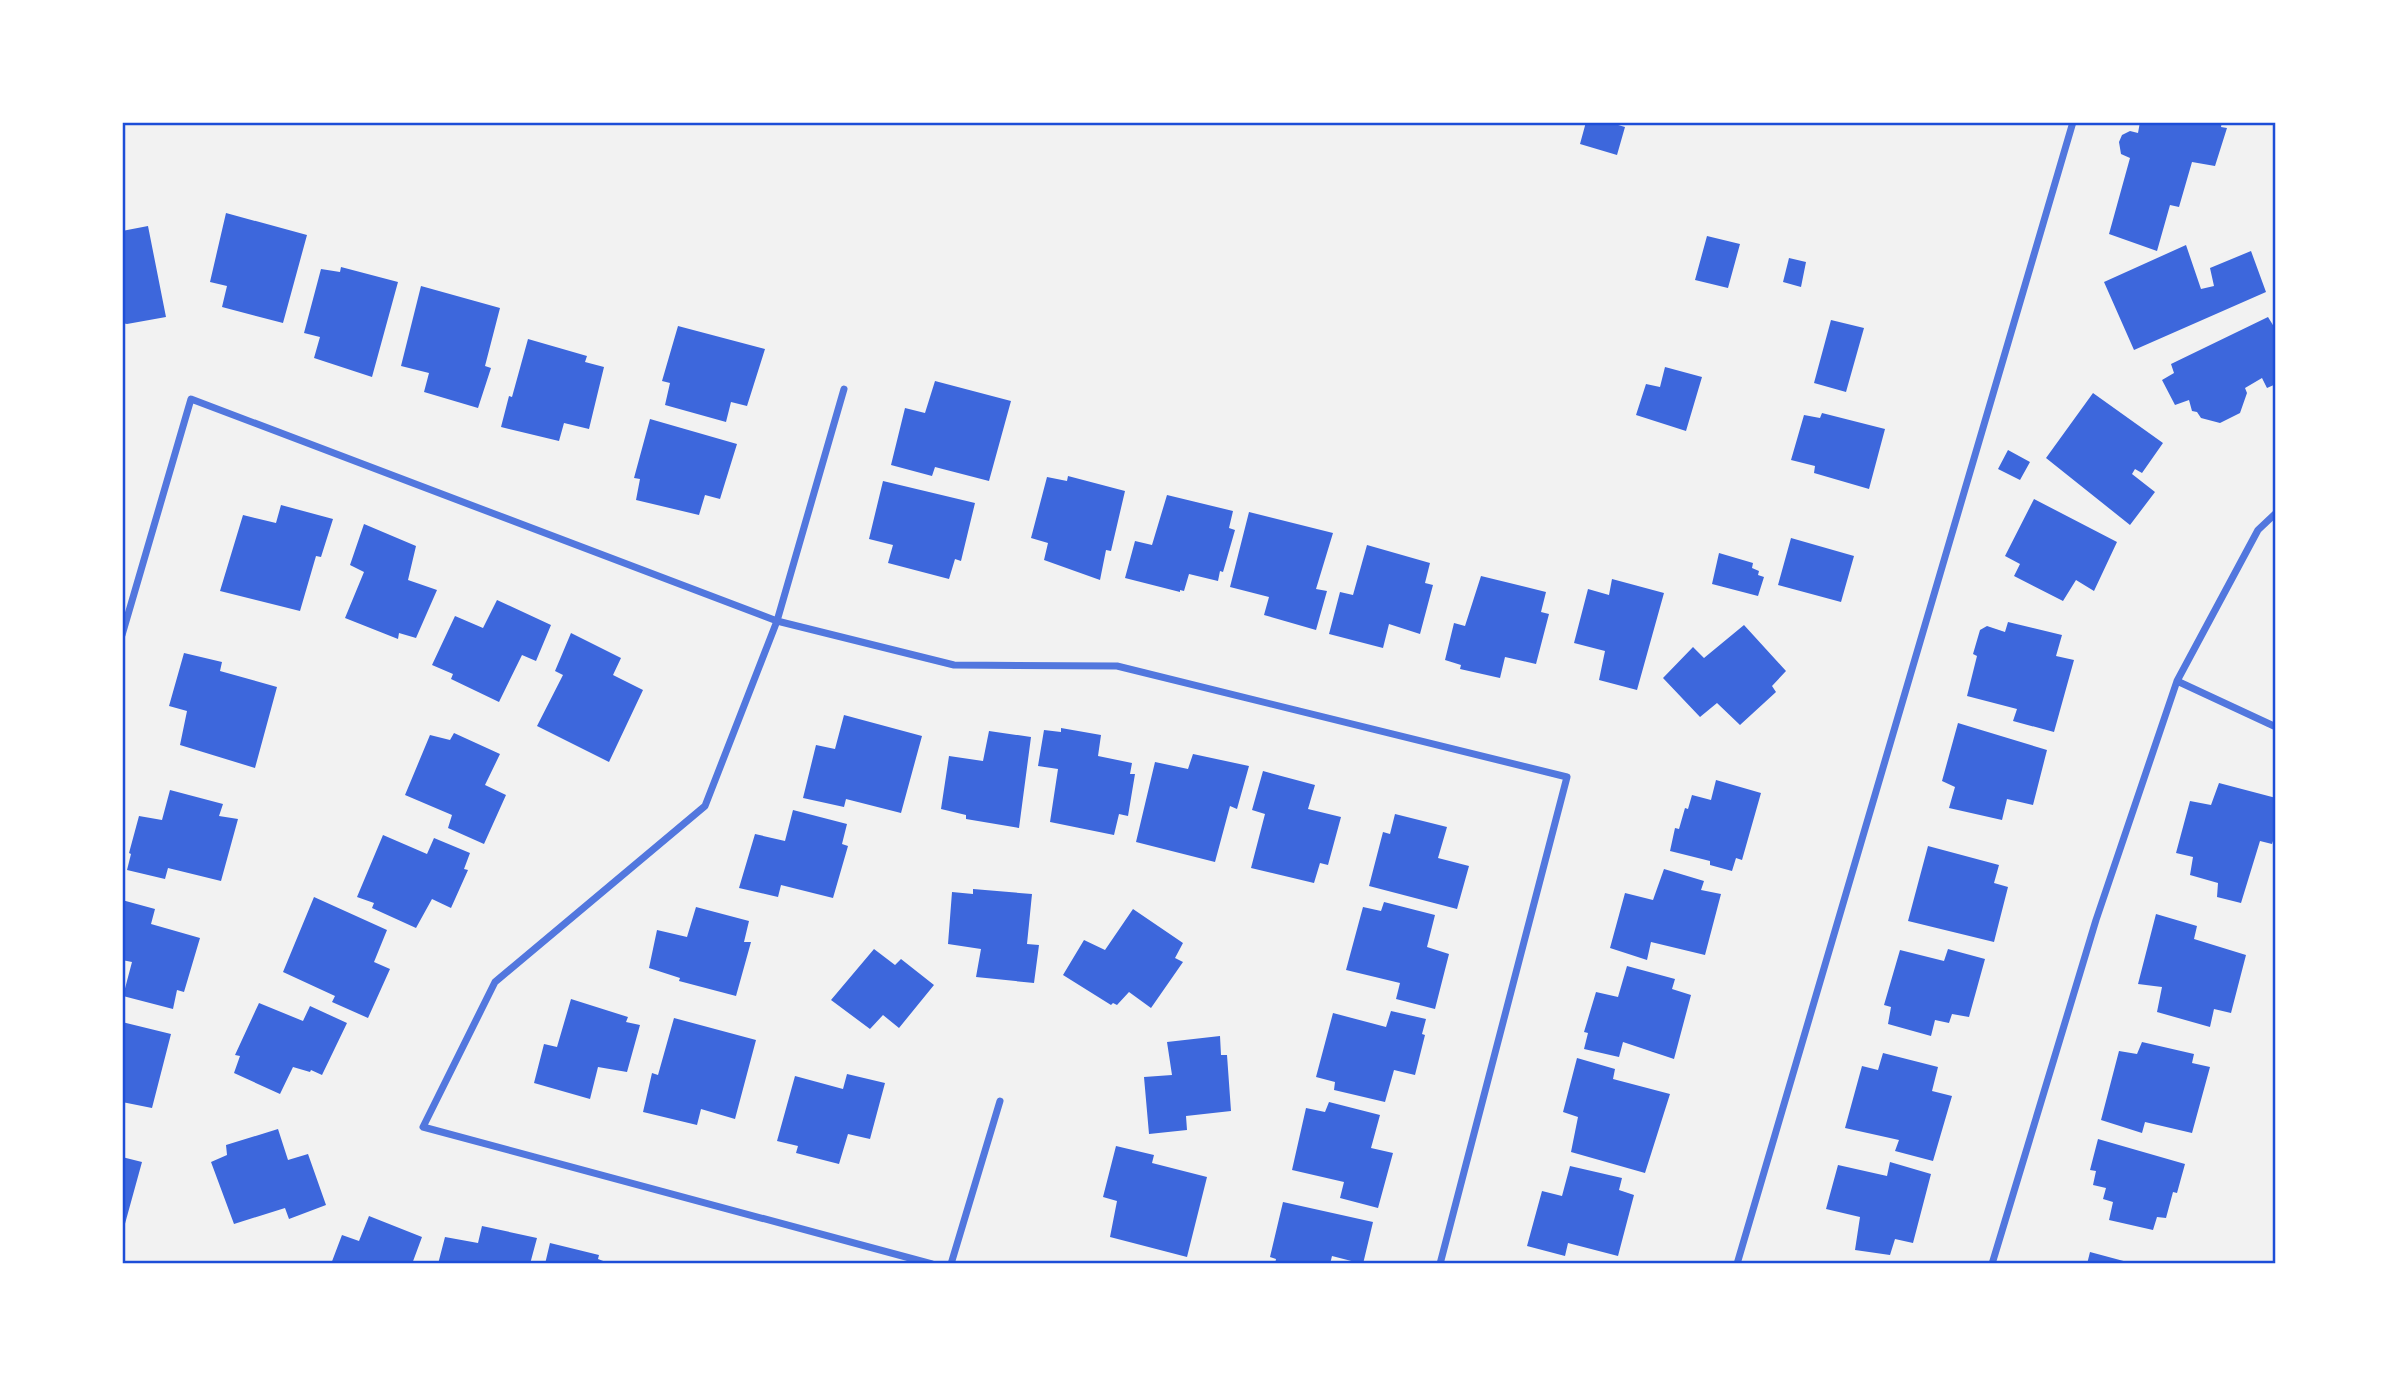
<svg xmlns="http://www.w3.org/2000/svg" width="2398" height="1386" font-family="Inter,sans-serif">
	<rect width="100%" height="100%" fill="#f2f2f2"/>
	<path fill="#3d67dc" d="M1586,122h22l17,5 -8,28 -37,-11z
		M2140,122h82l-1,5 6,1 -12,38 -23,-4 -13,45 -9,-2 -13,46 -48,-17 21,-76 -9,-4 -2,-12 3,-7 8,-4 8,2z
		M226,213l81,22 -24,88 -61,-16 5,-21 -17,-4z
		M148,226l18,91 -39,7 -5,-1v-92z
		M1707,236l33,8 -12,44 -33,-8z
		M2186,245l15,44 13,-3 -4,-18 41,-17 15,41 -132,58 -30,-68z
		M1789,258l17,4 -5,25 -18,-5z
		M341,267l57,15 -26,95 -58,-19 6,-21 -16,-4 17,-64 19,3z
		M421,286l79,22 -15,58 6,2 -13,40 -54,-16 5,-19 -28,-7z
		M2268,317l8,13v54l-9,4 -5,-10 -17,10 2,5 -7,20 -20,10 -19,-5 -4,-6 -5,-1 -3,-11 -14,5 -13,-25 12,-7 -3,-9z
		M1831,320l33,8 -18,64 -32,-9z
		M678,326l87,23 -18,57 -16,-4 -5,20 -61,-17 5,-22 -8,-2z
		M528,339l59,17 -2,6 19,5 -15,62 -25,-6 -5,18 -58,-14 8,-31 3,1z
		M1665,367l37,10 -16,54 -50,-16 10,-31 14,3z
		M935,381l76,20 -22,80 -54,-14 -3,9 -41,-11 14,-57 20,5z
		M2093,393l70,50 -21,30 -7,-4 -3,5 23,18 -25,33 -84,-67z
		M1822,413l63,16 -16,60 -55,-16 1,-7 -24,-6 13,-45 16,3z
		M650,419l87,25 -17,55 -15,-4 -6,20 -63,-15 4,-21 -6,-1z
		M2008,450l22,12 -10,18 -22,-11z
		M1068,476l57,15 -14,60 -5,-1 -6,30 -56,-20 4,-17 -17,-5 16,-61 20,4z
		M883,481l92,22 -14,58 -6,-2 -6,20 -61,-16 5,-18 -24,-6z
		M1167,495l66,16 -4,17 6,2 -12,42 -3,-1 -2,10 -29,-7 -5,17 -4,-1v2l-55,-14 10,-37 17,4z
		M2034,499l83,43 -23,49 -18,-11 -13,21 -49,-25 6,-12 -15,-8z
		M281,505l52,14 -12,38 -5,-1 -16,55 -80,-20 23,-76 33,8z
		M1249,512l84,21 -17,56 11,2 -11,39 -52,-15 5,-18 -39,-10z
		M364,524l52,22 -8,34 29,10 -21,48 -17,-5 -1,6 -53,-21 19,-46 -14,-7z
		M1791,538l63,18 -13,46 -63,-17z
		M1367,545l63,18 -5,20 8,2 -13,49 -31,-10 -6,24 -54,-14 11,-42 13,3z
		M1719,553l34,10 -1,5 7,3 -1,4 6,2 -6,19 -46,-12z
		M1481,576l65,16 -5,20 8,2 -13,50 -31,-7 -5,21 -40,-9 1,-4 -16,-5 9,-37 11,3z
		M1612,579l52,14 -27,97 -38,-10 6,-29 -31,-8 14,-54 21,6z
		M497,600l54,25 -15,36 -14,-6 -23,47 -48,-23 2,-5 -21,-9 23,-49 28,12z
		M2008,622l54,13 -6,21 18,4 -20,72 -41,-11 4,-12 -50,-13 10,-40 -4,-2 7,-24 7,-4 18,6z
		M1744,625l42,46 -14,15 4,6 -36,33 -23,-22 -17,14 -37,-39 30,-31 11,11z
		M571,633l50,25 -8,17 30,15 -34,72 -72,-36 26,-51 -8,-4z
		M184,653l38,9 -2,9 57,16 -22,81 -75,-23 7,-34 -18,-5z
		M844,715l78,21 -21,77 -55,-14 -2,8 -41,-9 13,-53 19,4z
		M1958,723l89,27 -14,55 -26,-6 -5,21 -53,-12 6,-21 -13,-6z
		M1061,728l40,7 -3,21 34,7 -2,11h5l-7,42 -9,-2 -5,21 -64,-13 8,-53 -20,-3 6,-36 17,2z
		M989,731l42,6 -12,91 -53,-9v-4l-25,-6 8,-53 34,5z
		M454,733l46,21 -15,31 21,10 -22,49 -36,-16 4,-13 -47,-20 25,-60 20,5z
		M1193,754l56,12 -12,43 -7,-3 -15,56 -79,-20 19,-80 33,7z
		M1263,771l52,14 -7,24 33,8 -13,48 -8,-2 -6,20 -63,-15 14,-54 -13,-4z
		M1716,780l45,13 -19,67 -6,-2 -4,13 -22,-6v-4l-40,-10 5,-23 4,1 6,-21 3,1 4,-14 19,5z
		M2219,783l57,15v34l-4,12 -12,-3 -19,62 -24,-6 1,-14 -28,-8 3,-18 -17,-4 14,-52 21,4z
		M170,790l53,14 -4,12 19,3 -17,62 -53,-13 -3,11 -38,-9 4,-16 -2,-1 10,-37 23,4z
		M793,810l54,14 -5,20 6,2 -15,52 -52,-13 -3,12 -39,-9 16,-54 30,7z
		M1395,814l52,13 -9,31 31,8 -12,43 -88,-23 14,-54 7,2z
		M383,835l44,19 7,-16 36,15 -6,16 4,1 -17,38 -19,-9 -16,29 -44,-20 2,-5 -17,-6z
		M1928,846l71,19 -5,18 14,4 -14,55 -86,-21z
		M1664,869l40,12 -3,9 20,4 -16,61 -54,-13 -4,18 -37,-12 15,-55 28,7z
		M973,889l59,5 -5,50 12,1 -5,38 -58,-6 5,-28 -33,-5 4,-52 21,2z
		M314,897l73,33 -13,32 16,7 -22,49 -36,-16 3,-6 -52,-24z
		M122,900l33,9 -4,15 49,14 -16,54 -7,-2 -4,19 -50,-13 9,-34 -10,-2z
		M1384,902l51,13 -8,32 22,7 -14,55 -39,-10 4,-16 -54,-13 17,-63 18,4z
		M696,907l53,14 -5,21h7l-15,54 -57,-15 1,-3 -31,-10 8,-38 30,7z
		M1133,909l50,34 -8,15 8,4 -32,46 -22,-16 -12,13 -4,-2 -2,2 -48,-30 21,-35 21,10z
		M2156,914l41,12 -3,13 52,16 -15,58 -17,-4 -4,18 -53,-15 5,-25 -24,-3z
		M874,949l21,16 6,-6 33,26 -35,43 -16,-13 -13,14 -39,-29z
		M1948,949l37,10 -16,58 -17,-3 -3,9 -14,-3 -4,16 -43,-12 3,-17 -7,-2 16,-55 44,11z
		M1627,966l48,13 -3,10 19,6 -17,64 -51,-17 -4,15 -35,-8 4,-16 -4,-1 12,-40 22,5z
		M571,999l57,18 -2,5 14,3 -13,47 -29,-5 -8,32 -56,-16 10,-39 13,3z
		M259,1003l44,18 7,-15 37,17 -25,52 -11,-5 -1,2 -17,-5 -13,27 -46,-21 6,-17 -5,-1z
		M1391,1011l35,8 -4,15 3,1 -10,40 -21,-5 -9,32 -51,-12 1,-8 -19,-5 17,-64 53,14z
		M674,1018l82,22 -21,79 -34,-10 -4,16 -54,-13 9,-39 6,2z
		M122,1022l49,12 -19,74 -30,-6z
		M1220,1036l1,19h6l4,56 -45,5 1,14 -38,4 -5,-57 28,-2 -5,-33z
		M2142,1042l52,12 -2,9 18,4 -18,66 -47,-11 -3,11 -41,-13 18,-69 18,3z
		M1883,1053l55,14 -6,24 20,5 -19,65 -38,-10 4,-11 -54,-12 17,-62 16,4z
		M1577,1058l38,11 -2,10 57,15 -25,79 -74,-21 7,-35 -15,-5z
		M847,1074l38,9 -15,56 -22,-5 -9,30 -43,-11 2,-7 -21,-5 18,-65 48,13z
		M1329,1102l51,13 -9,33 22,5 -15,55 -38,-10 4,-16 -52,-12 14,-62 19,4z
		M278,1129l10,31 20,-6 18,51 -37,14 -4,-11 -51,16 -23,-62 16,-7 -1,-10z
		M2098,1139l87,25 -8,29 -4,-1 -7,26 -9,-1 -4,13 -44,-10 4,-18 -10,-3 3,-11 -13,-3 3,-14 -6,-1z
		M1116,1146l38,9 -2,8 55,14 -20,80 -77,-20 7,-36 -14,-4z
		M122,1157l20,5 -19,69h-1z
		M1890,1162l41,12 -18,69 -18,-4 -5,16 -35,-5 5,-33 -34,-8 12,-44 49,11z
		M1570,1166l52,12 -3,12 15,5 -16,61 -50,-13 -3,13 -38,-10 15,-55 20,5z
		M1283,1202l90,20 -10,42 -31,-8 -2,8h-55l1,-5 -6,-2z
		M369,1216l53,21 -10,27h-81l11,-29 17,6z
		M482,1226l55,12 -7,26h-92l7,-27 33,6z
		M550,1243l49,12 -1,4 13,5h-66z
		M2090,1252l41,11v1h-44z"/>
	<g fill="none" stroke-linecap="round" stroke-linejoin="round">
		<path stroke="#5277de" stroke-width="7" d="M844,389l-67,232 -72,185 -210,176 -72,145 509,137
			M122,635l69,-236 586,222 177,44 163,1 450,111 -127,487
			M2177,681l99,46
			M951,1264l49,-163
			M1737,1264l336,-1142
			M1992,1264l104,-344 81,-239 81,-151 18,-17"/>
	</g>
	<rect width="2398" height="1386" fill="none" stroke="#ffffff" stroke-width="248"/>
	<rect x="124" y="124" width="2150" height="1138" fill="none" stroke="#1d4ed8" stroke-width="2.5"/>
</svg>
